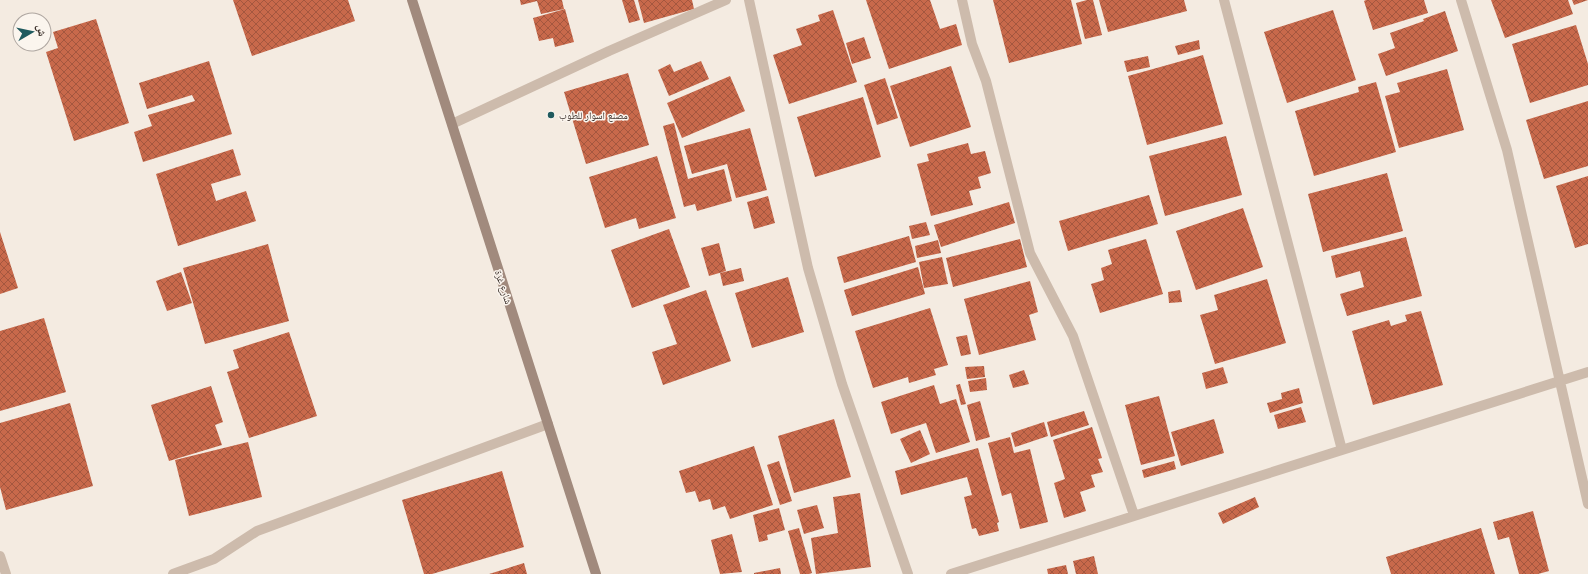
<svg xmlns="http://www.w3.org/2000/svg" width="1588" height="574" font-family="Inter,'Noto Naskh Arabic',sans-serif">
	<defs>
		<pattern id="building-cross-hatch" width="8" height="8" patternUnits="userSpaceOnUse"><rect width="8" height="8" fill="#c8694b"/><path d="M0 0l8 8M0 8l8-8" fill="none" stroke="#a4573f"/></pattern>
	</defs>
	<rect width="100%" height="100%" fill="#f4ebe1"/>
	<path fill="url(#building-cross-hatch)" d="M233,0h115l7,21 -103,35z
		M520,0h42l2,9 -23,5 -4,-13 -16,4z
		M622,0h12l6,20 -11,3z
		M638,0h54l2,9 -50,14z
		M866,0h64l10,29 16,-5 6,21 -73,24z
		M993,0h78l11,44 -73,19z
		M1087,0h6l9,35 -17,4 -9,-36z
		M1099,0h85l3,11 -79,21z
		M1366,0h58l4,13 -55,17 -9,-29z
		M1491,0h77l5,14 -68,24z
		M1572,0h16l-14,5z
		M565,9l9,33 -19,5 -2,-9 -14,3 -6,-23z
		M833,10l24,72 -68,22 -16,-49 29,-10 -6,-16 24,-8 -2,-6z
		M1333,10l23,70 -69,23 -23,-71z
		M1445,11l13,40 -72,25 -8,-22 17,-6 -5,-15 34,-12 -1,-2z
		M96,19l33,104 -55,18 -28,-89 12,-4 -5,-16z
		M1576,25l12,39v21l-58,18 -18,-59z
		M864,37l7,21 -19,6 -6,-21z
		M1199,40l1,9 -22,6 -3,-9z
		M1203,55l20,69 -76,21 -19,-69z
		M1148,56l2,11 -23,5 -3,-11z
		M209,61l23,73 -89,28 -9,-30 18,-6 -4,-11 47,-14 -3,-6 -45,14 -8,-26z
		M701,61l8,18 -40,17 -11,-26 12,-6 4,8z
		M951,66l20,61 -61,20 -20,-61z
		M1447,69l17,61 -65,18 -14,-52 15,-4 -3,-9z
		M628,73l21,72 -63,19 -22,-72z
		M730,76l15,35 -63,27 -15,-35z
		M885,78l13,40 -21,7 -13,-40z
		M1376,82l20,70 -82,24 -19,-65 64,-19 -1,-5z
		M863,97l18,60 -66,20 -18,-60z
		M1588,101v65l-44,13 -18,-59z
		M674,123l14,56 36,-10 8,32 -35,10 -2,-7 -11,3 -21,-81z
		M750,128l17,62 -31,8 -9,-34 -35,10 -8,-28z
		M1226,136l16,59 -77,21 -16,-60z
		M968,143l3,11 14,-3 6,22 -13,4 3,11 -12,3 4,14 -42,11 -14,-52 12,-3 -2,-7z
		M233,149l8,26 -30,9 5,17 30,-10 10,30 -78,25 -22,-72z
		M657,156l19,62 -37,11 -3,-11 -31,10 -16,-51z
		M1387,173l16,58 -80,21 -15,-58z
		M1588,176v68l-13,4 -19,-62z
		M1149,195l9,29 -90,27 -9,-30z
		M768,196l7,27 -21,6 -7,-27z
		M1009,202l6,21 -74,24 -7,-22z
		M1243,208l20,59 -67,23 -20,-59z
		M926,222l4,13 -18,4 -3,-13z
		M669,229l21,58 -58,21 -21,-58z
		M0,232l18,56 -18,6z
		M909,236l7,26 -72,21 -7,-26z
		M1406,237l16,59 -75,20 -7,-22 24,-7 -4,-16 -24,7 -5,-22z
		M1020,239l7,28 -74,20 -7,-29z
		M1146,239l17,55 -63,19 -9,-29 13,-4 -3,-12 11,-4 -4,-14z
		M938,240l3,13 -24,5 -2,-12z
		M719,243l7,28 -17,5 -8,-28z
		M268,244l21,77 -84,23 -22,-76z
		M942,257l6,27 -24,4 -5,-26z
		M918,267l7,27 -73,22 -8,-26z
		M741,268l3,13 -21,5 -3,-13z
		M181,272l11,31 -25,8 -11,-30z
		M788,277l16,55 -52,16 -17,-55z
		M1267,279l19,64 -71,21 -15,-49 18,-5 -4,-15z
		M1030,281l8,31 -9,3 7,25 -57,15 -15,-56z
		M706,290l25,71 -68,24 -11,-33 25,-8 -14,-39z
		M1180,290l2,12 -13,1 -1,-11z
		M930,308l18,57 -14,4 2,6 -27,8 -1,-6 -35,11 -18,-57z
		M1421,311l22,74 -70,20 -21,-74 37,-11 2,6 16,-5 -2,-6z
		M44,318l22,74 -66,19v-80z
		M289,332l28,84 -68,22 -22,-66 12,-4 -6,-18z
		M967,335l4,19 -10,2 -5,-19z
		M984,366l1,11 -18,2 -2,-12z
		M1223,367l5,16 -22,6 -4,-16z
		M1024,370l5,14 -16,4 -4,-13z
		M986,378l1,12 -17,2 -2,-11z
		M960,384l6,20 -5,1 -5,-20z
		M934,385l6,19 16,-5 14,43 -34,11 -10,-30 -35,11 -10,-32z
		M211,386l12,36 -8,3 7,20 -53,16 -18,-56z
		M1299,388l4,15 -33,10 -3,-10 15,-4 -1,-6z
		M1159,396l16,60 -34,9 -16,-60z
		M980,401l10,36 -14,4 -9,-36z
		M70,403l23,83 -87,24 -6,-23v-64z
		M1301,407l5,15 -28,7 -4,-14z
		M1084,411l5,14 -38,12 -4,-15z
		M834,419l17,58 -57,16 -16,-57z
		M1214,419l10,34 -43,13 -10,-34z
		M1044,422l4,14 -33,11 -4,-14z
		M1092,427l10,31 -4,1 5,13 -12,3 4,12 -15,5 6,19 -22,7 -10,-35 11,-4 -12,-39z
		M920,430l10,24 -19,9 -11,-24z
		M1010,437l4,16 16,-4 18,73 -28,7 -9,-36 -9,3 -14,-53z
		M248,442l14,55 -73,19 -14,-56z
		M754,446l19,59 -43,14 -5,-13 -12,4 -3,-11 -11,3 -4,-11 -9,2 -7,-22z
		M978,448l21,74 -2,1 2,8 -20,5 -3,-8 -4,1 -8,-32 8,-2 -5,-18 -66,18 -6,-24z
		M779,461l13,40 -12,4 -13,-40z
		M1174,461l2,8 -32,9 -2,-8z
		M502,471l22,76 -92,27h-8l-22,-74z
		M860,493l11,74 -55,7 -5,-36 27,-5 -5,-36z
		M1255,497l4,10 -36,17 -5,-11z
		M817,505l7,23 -20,6 -7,-24z
		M779,508l6,22 -18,5 1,5 -9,2 -6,-27z
		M1533,511l16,60 -11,3h-19l-10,-37 -11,3 -5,-18z
		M799,528l13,45 -3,1h-9l-12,-43z
		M1481,528l14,46h-104l-5,-17z
		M732,534l10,38 -22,2 -9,-34z
		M1094,556l4,18h-22l-3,-13z
		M524,563l3,11h-38z
		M1066,565l2,9h-20l-1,-5z
		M780,568l1,6h-27v-1z"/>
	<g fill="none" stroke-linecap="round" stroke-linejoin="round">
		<path stroke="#cdbbac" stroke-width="10" d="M749,0l59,268 34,116 66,190
			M962,0l10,44 14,37 44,172 43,83 61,179
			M1224,0l118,450
			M1461,0l46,150 81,354
			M452,124l157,-73 117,-51
			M0,556l6,18
			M173,574l41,-15 43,-28 291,-107
			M951,574l637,-202"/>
		<path stroke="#a18a7d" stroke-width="10" d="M412,0l184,574"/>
	</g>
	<circle fill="#1f5a5e" stroke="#fbf5ee" stroke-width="1.5" cx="551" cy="115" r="4"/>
	<g text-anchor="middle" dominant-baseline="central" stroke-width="3" stroke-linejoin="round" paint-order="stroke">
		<g font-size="10" fill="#3b302b" stroke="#fbf5ee" text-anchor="start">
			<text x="559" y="115">مصنع اسوار للطوب</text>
		</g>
		<g font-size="10" fill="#3b302b" stroke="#fbf5ee">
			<text transform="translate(504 287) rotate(72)">شارع غزة</text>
		</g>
	</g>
	<g transform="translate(32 32) rotate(81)"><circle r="19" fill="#fbf5ee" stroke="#aea6a0"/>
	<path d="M0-3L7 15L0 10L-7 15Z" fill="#1f5a5e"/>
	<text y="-6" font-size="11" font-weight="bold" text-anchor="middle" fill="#3b302b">ش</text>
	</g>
</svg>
